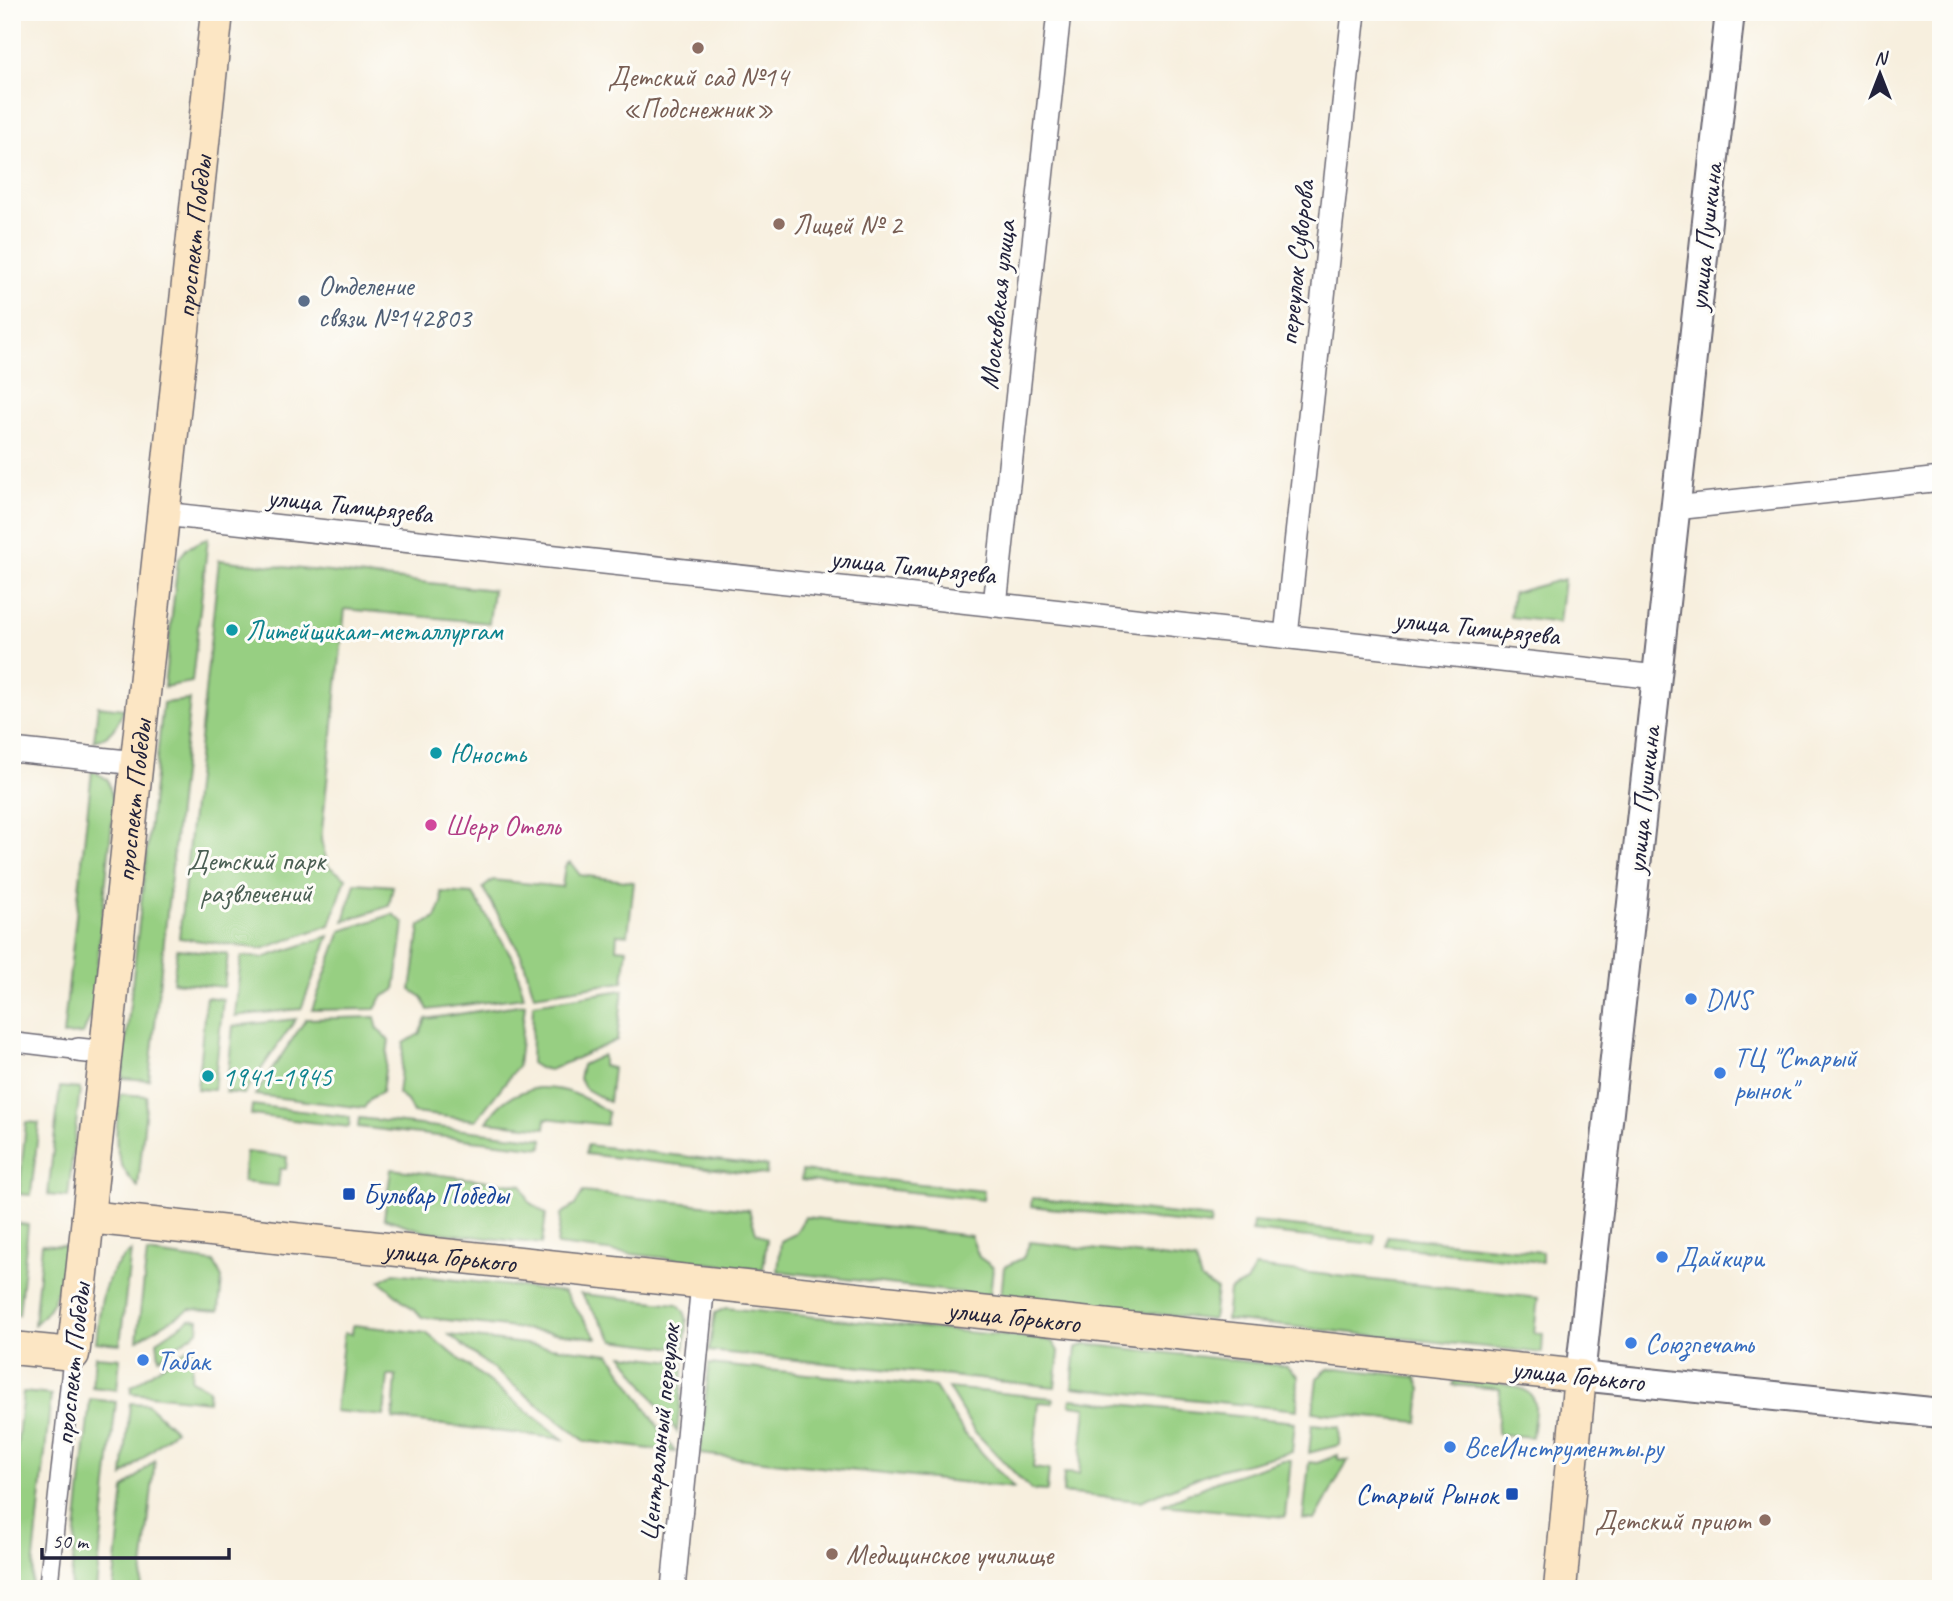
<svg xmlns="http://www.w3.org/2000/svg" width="1953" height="1601" font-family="Caveat,sans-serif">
	<rect width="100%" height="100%" fill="#fdfcf7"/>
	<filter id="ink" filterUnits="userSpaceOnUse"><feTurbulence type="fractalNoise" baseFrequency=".0143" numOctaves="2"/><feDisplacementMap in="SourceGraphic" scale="14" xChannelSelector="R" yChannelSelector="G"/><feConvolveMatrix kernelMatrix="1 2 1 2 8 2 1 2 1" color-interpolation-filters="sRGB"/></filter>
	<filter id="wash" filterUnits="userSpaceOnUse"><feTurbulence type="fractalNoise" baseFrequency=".00686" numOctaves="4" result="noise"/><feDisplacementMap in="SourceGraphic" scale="28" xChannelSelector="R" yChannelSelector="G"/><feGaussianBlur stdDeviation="1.57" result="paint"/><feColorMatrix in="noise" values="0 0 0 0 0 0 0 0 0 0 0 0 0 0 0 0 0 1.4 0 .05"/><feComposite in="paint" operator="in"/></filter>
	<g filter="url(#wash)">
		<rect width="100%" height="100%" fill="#f7efde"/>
		<path fill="#97cf82" stroke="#5c785e" stroke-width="2" d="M208,538l-16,144 -28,5 14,-127 9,-12z
			M219,560l274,30 -4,33 -144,-14 -24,231 7,26 18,12 -16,47 -68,24 -83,-11z
			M1564,579l-5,44 -49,-6 3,-24z
			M190,700l-41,380 -27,-2 41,-375z
			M98,706l26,3c-6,16 -13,28 -30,32z
			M92,770l16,10 6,24 -22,209 -9,21 -20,1z
			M570,862l10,13 54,7 -6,53 -11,-1 -1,14 11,1 -4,33 -89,13 -12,-39 -39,-68 10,-8 69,7 3,-21z
			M355,883l38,3 -4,20 -45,15z
			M441,892l32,2 42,68 9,35 -96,13 -6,-13 -11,-7 9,-64 16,-8 6,-15z
			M393,914l11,9 -9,67 -13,7 -7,12 -63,1 29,-79z
			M329,936l-28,73 -66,7 6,-60 22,2z
			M177,949l51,5 -4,33 -51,-5z
			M623,990l-6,50 -67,30 -11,-2 -8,-5 2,-59z
			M206,997l17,2 -9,91 -17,-1z
			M525,1004l-7,62 -42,54 -63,-7 -6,-12 -9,-7 6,-51 15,-9 7,-15z
			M375,1017l3,13 11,10 -7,52 -11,6 -7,10 -109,-13 51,-76z
			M296,1019l-52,75 -18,-2 7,-66z
			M603,1055v11l10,2 -4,34 -23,-13 -7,-10 3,-14z
			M60,1087l20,2 -12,108 -20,-2z
			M538,1088c29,-1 46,9 70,24l-2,13 -60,-7 -1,10 -58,-6c12,-21 28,-30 51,-34z
			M120,1094l27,2 -9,91c-29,-26 -22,-58 -18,-93z
			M252,1105l98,12 -1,10 -98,-12z
			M359,1118l184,21 -1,9 -184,-21z
			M26,1122l13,1 -8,72 -12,-1z
			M587,1145l180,21 -1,9 -180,-21z
			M246,1152l41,5 -1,12h-6l-2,17 -35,-4z
			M391,1169l131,16 7,17 17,12 -4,30 -119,-13 -39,-13z
			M802,1171l182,20 -1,9 -182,-20z
			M583,1192l166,18 7,22 11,7 -4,31 -206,-25 4,-31 14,-9z
			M1032,1198l179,20 -1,8 -179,-20z
			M805,1217l166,19 8,21 14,10 -3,29 -212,-25 3,-30 14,-7z
			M1253,1222l122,13 -1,9 -122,-13z
			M15,1223l13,2 -9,90 -7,-1z
			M1388,1236l154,16v10l-155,-16z
			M1030,1242l165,19 6,19 16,10 -4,30 -131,-14 1,-6 -21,-2 -1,6 -60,-7 3,-30 19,-9z
			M42,1244l23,2c-4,32 -5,57 -31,79z
			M131,1251l-11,93 -24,-2c4,-36 5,-68 35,-91z
			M147,1253l67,9 8,16 -3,33 -29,-2 -53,31z
			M1255,1267l283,31 -4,35 9,1 -1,19 -316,-33 3,-29 17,-9z
			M394,1273l170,19 33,46 -175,-21 -42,-36z
			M581,1294l96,10c15,10 9,28 7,45l-70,-9z
			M726,1308l320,32 7,2 6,11 -4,34 -346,-36 6,-38z
			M190,1319l9,1 -1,11 -39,27 -2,-17z
			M353,1325l73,8 137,106 -170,-20 3,-43h-8l-4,40 -49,-5 9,-78 8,1z
			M449,1335l161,19 65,98 -90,-11z
			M194,1344l-3,36 18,9 -1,12 -77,-8v-6z
			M1086,1344l200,22 12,10 -1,34 -225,-23 4,-39z
			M623,1355l61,7 -7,70z
			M95,1356l25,2 -3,32 -25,-3z
			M709,1364l226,23 29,46 50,55 -314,-34z
			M1337,1368l79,9 5,12 -3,33 -105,-10 4,-34 11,-9z
			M1454,1379c19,2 76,0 81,24 1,10 -2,23 -3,34l-35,-3 3,-45 -47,-4z
			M948,1388l105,10 -1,5 -13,-1 -6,66 16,2 -2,21 -16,-1 -57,-59z
			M23,1392l28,3 -20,194h-19v-97z
			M90,1399l26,3 -20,187h-26z
			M1071,1399l224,23 -3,30 -81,20 -71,29 -77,-8 1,-20 15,1 7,-67 -16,-2z
			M130,1403l17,1 28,26 -52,46z
			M1312,1424l28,3 -1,18 -30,8z
			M1338,1455v4l10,1 -33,60 -12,-1 6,-57 8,1z
			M155,1460l-14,129h-28l11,-100z
			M1283,1460h8l-6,57 -123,-12 56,-24z"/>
	</g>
	<g filter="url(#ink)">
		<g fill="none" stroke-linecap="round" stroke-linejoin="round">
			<g stroke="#6d6a74" stroke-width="21">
				<path id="pedestrian" d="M12,1042l66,8
					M48,1589l25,-235"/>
			</g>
			<g stroke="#6d6a74" stroke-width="26">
				<path id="minor" d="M1675,508l266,-29
					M163,514l1494,163
					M995,605l64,-593
					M1286,636l68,-624
					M12,750l125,13
					M78,1050l28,3
					M673,1589l30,-306"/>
			</g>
			<g stroke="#6d6a74" stroke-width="32">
				<path id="tertiary" d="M1730,12l-150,1364 361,37"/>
			</g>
			<g stroke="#6d6a74" stroke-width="35">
				<g id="secondary">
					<path id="s1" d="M88,1217l1492,159 -20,213"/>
					<path id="s2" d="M12,1348l61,6 1,-6 143,-1336"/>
				</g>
			</g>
			<use href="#pedestrian" stroke="#fff" stroke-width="18"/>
			<use href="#minor" stroke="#fff" stroke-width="23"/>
			<use href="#tertiary" stroke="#fff" stroke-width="28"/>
			<use href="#secondary" stroke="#fce6c4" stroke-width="32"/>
		</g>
	</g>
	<g fill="#8d6e63" stroke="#fdfcf7" stroke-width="2.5">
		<circle cx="698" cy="48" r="7"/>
		<circle cx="779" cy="224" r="7"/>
		<circle cx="1765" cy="1520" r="7"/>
		<circle cx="832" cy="1554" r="7"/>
	</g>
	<circle fill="#5c6f8a" stroke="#fdfcf7" stroke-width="2.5" cx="304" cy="301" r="7"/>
	<g fill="#0f9aa8" stroke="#fdfcf7" stroke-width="2.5">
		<circle cx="232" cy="630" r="7"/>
		<circle cx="436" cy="753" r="7"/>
		<circle cx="208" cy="1076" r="7"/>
	</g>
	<circle fill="#d1479c" stroke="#fdfcf7" stroke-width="2.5" cx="431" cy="825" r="7"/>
	<g fill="#3f7fe0" stroke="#fdfcf7" stroke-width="2.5">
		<circle cx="1691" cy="999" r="7"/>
		<circle cx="1720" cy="1073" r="7"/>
		<circle cx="1662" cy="1257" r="7"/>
		<circle cx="1631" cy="1343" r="7"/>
		<circle cx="143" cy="1360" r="7"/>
		<circle cx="1450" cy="1447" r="7"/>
	</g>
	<g fill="#1a4fb4" stroke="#fdfcf7" stroke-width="2.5">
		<rect x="342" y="1187" width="14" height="14" rx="3.5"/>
		<rect x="1505" y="1487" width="14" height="14" rx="3.5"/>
	</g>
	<g text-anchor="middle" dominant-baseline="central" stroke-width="6" stroke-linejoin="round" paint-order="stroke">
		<g font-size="28" fill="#785e54" stroke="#fdfcf7" text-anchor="start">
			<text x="698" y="76" text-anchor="middle">Детский сад №14<tspan x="698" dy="32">«Подснежник»</tspan></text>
			<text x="793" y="224">Лицей № 2</text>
			<text x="1751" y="1520" text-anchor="end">Детский приют</text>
			<text x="846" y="1554">Медицинское училище</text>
		</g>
		<g font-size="28" fill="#22223b" stroke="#fdfcf7">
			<text stroke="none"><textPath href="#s2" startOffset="1185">проспект Победы</textPath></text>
			<text transform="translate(1705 237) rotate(-84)">улица Пушкина</text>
			<text transform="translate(1296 263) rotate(-84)">переулок Суворова</text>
			<text transform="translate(997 305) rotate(-84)">Московская улица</text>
			<text transform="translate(350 505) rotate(6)">улица Тимирязева</text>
			<text transform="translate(913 566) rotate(6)">улица Тимирязева</text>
			<text transform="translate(1477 627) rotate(6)">улица Тимирязева</text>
			<text transform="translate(1643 800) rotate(-84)">улица Пушкина</text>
			<text stroke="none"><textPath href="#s2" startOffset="618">проспект Победы</textPath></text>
			<text stroke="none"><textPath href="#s1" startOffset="364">улица Горького</textPath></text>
			<text stroke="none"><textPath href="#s1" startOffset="931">улица Горького</textPath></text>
			<text transform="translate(72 1364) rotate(-84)">проспект Победы</text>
			<text transform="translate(1578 1375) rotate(6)">улица Горького</text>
			<text transform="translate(659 1433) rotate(-84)">Центральный переулок</text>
		</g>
		<g font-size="28" fill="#4e5e75" stroke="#fdfcf7" text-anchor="start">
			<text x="318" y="285">Отделение<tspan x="318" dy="32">связи №142803</tspan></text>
		</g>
		<g font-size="28" fill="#0d838f" stroke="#fdfcf7" text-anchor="start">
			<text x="246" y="630">Литейщикам-металлургам</text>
			<text x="450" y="753">Юность</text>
			<text x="222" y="1076">1941-1945</text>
		</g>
		<g font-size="28" fill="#b23c85" stroke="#fdfcf7" text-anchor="start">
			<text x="445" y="825">Шерр Отель</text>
		</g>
		<g font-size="28" fill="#4b5f54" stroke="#fdfcf7">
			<text x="256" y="860">Детский парк<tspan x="256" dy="32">развлечений</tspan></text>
		</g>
		<g font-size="28" fill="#366cbe" stroke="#fdfcf7" text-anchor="start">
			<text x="1705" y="999">DNS</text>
			<text x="1734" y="1057">ТЦ "Старый<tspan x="1734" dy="32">рынок"</tspan></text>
			<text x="1676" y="1257">Дайкири</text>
			<text x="1645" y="1343">Союзпечать</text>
			<text x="157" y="1360">Табак</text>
			<text x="1464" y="1447">ВсеИнструменты.ру</text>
		</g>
		<g font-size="28" fill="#164399" stroke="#fdfcf7" text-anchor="start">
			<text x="363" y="1194">Бульвар Победы</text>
			<text x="1498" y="1494" text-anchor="end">Старый Рынок</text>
		</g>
	</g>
	<rect width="1953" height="1601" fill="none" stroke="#fdfcf7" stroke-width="42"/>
	<g transform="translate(1880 74)" stroke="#fdfcf7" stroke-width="5" paint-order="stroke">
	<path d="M0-5L12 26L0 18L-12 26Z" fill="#22223b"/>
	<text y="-10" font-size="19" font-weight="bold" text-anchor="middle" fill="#22223b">N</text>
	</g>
	<path d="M42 1548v10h187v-10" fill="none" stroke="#22223b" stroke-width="3.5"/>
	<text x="52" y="1548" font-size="21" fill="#22223b" stroke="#fdfcf7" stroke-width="5" paint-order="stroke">50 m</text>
</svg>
